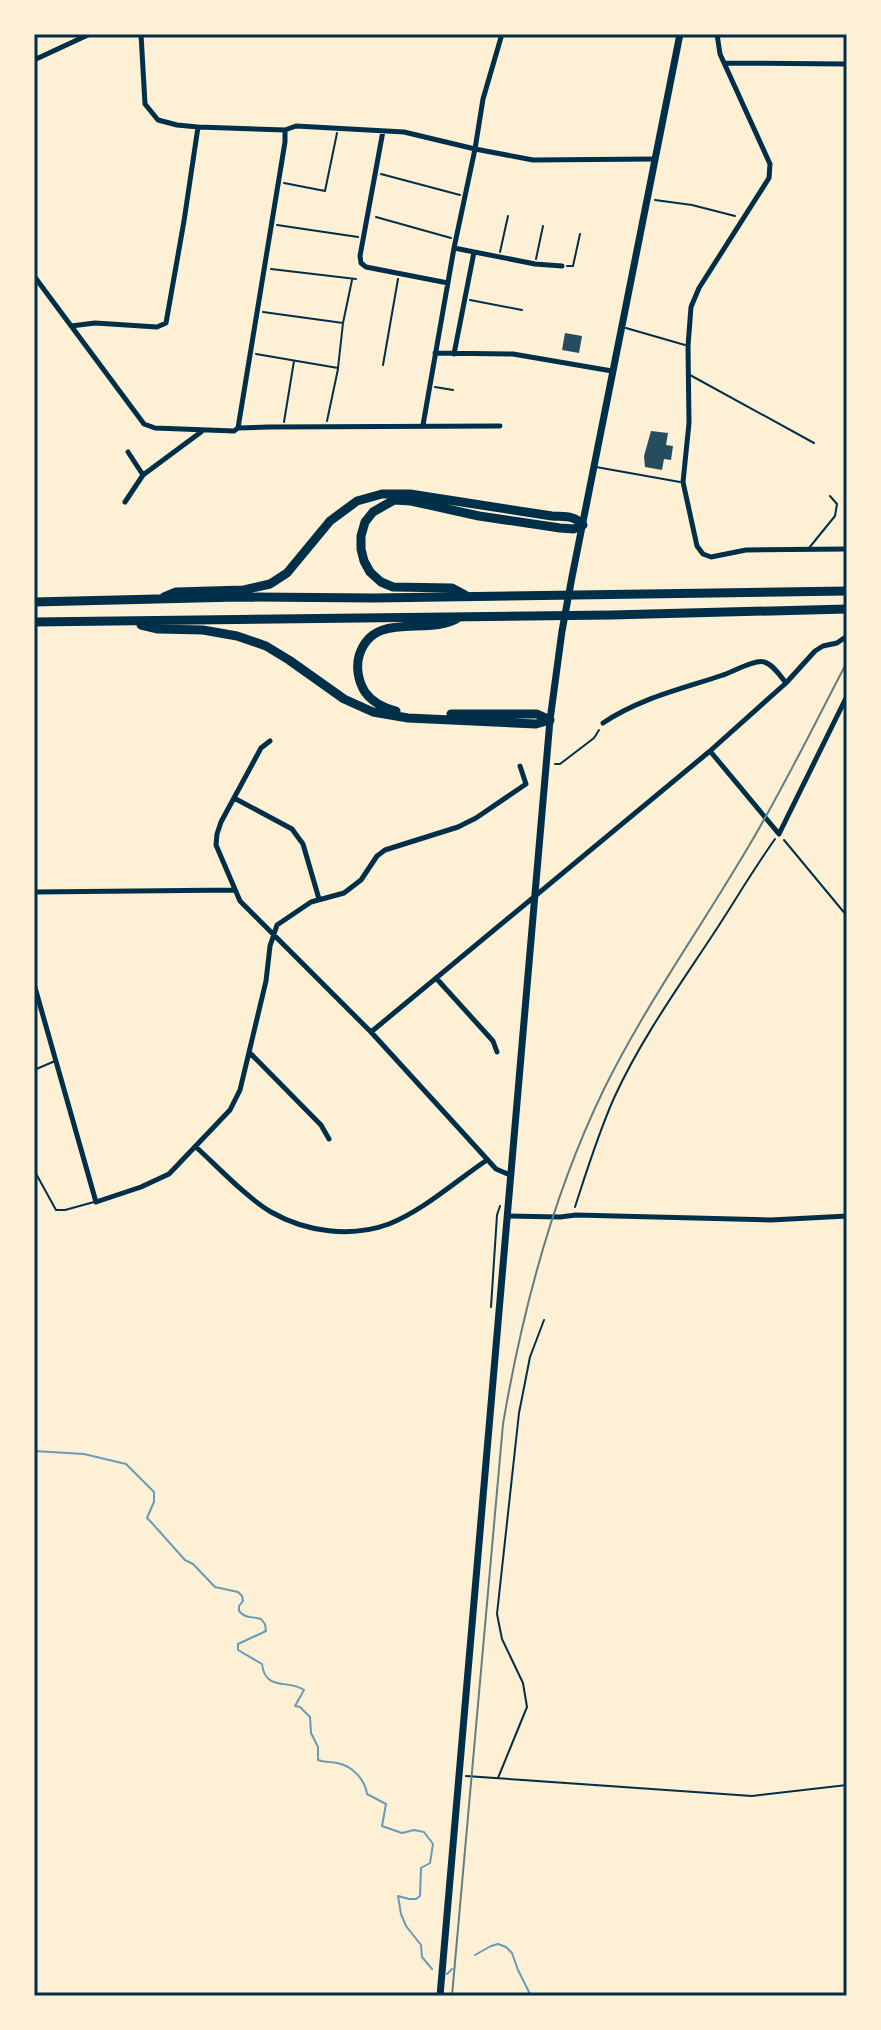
<svg xmlns="http://www.w3.org/2000/svg" width="881" height="2030" font-family="'DM Sans',sans-serif">
	<rect width="100%" height="100%" fill="#fdf0d5"/>
	<g fill="none" stroke-linecap="round" stroke-linejoin="round">
		<path stroke="#669bbc" stroke-width="2" d="M34,1451l50,3 42,10 28,28v10l-7,16 4,4 34,38 8,4 22,23 23,5 4,4 1,5 -4,5v5c7,8 12,5 22,8l4,5 1,7 -28,13v6l24,14c3,28 28,15 42,26l-9,16 5,1 10,10 1,16 7,14v13c7,3 12,1 19,3 16,3 28,17 30,31l19,10 -4,22 20,7 12,-3 10,2 9,12 -3,19 -9,5 -1,28 -4,3h-7l-11,-3 3,18 5,12 15,19 1,12 10,12
			M475,1955l16,-9 7,-2 8,3 6,6 6,17 13,26
			M447,1974l5,-5"/>
	</g>
	<path fill="#264d5e" d="M565,333l17,3 -3,17 -17,-3z
		M651,431l17,2 -2,12 7,1 -2,14 -7,-1 -2,11 -17,-3 -1,-11z"/>
	<g fill="none" stroke-linecap="round" stroke-linejoin="round">
		<path stroke="#003049" stroke-width="2" d="M381,174l79,21
			M284,183l41,8 12,-58
			M655,200l37,5 43,11
			M376,217l75,21
			M277,225l81,12
			M500,252l8,-36
			M536,259l7,-33
			M567,266h6l7,-32
			M271,269l85,10
			M470,300l52,10
			M263,312l80,11 9,-43
			M256,354l82,14 5,-45
			M383,365l15,-86
			M435,387l18,3
			M327,421l11,-52
			M284,422l10,-61
			M555,764h5l34,-26 5,-8
			M784,840l63,76
			M575,1207c12,-37 23,-73 39,-109 26,-57 63,-109 98,-162 21,-32 41,-66 63,-97
			M491,1307l6,-92 3,-9
			M466,1776l286,20 95,-11
			M498,1778l29,-71 -4,-24 -21,-44 -5,-25 22,-201 11,-56 14,-37"/>
		<path stroke="#003049" stroke-width="2" d="M225,34h9
			M626,328l59,17
			M690,375l124,68
			M596,467l84,15
			M809,548l26,-32 2,-12 -7,-8
			M34,1070l21,-9
			M34,1170l22,40h9l29,-8"/>
		<path stroke="#003049" stroke-width="5" d="M141,34l4,70 13,16 19,5 21,2 87,3 11,-4 108,6 71,17 58,11 121,-1
			M717,34l3,20 50,110 -1,14 -70,110 -8,19 -3,39 1,77 -6,59 14,64 6,8 8,3 35,-7 101,-1
			M34,60l56,-26
			M724,63l123,1
			M383,131l-23,125 1,7 5,4 82,16
			M454,248l81,16 27,2
			M34,276l110,148 11,4 79,3 4,-3 30,-1 232,-1
			M71,326l24,-3 62,4 9,-4 18,-102 14,-94
			M435,353l78,1 99,17
			M454,354l20,-102
			M423,425l31,-177 21,-99 8,-50 19,-65
			M238,428l47,-286v-12
			M128,452l15,23
			M125,502l18,-27 58,-43
			M603,723c37,-25 79,-34 120,-48 10,-3 32,-16 41,-13 9,2 17,15 22,21
			M270,741l-9,7 -40,74 -4,12 -1,11 24,56 131,131 125,137 14,6
			M710,751l69,83 68,-138
			M234,798l58,31 11,15 16,55
			M34,892l201,-2
			M436,978l57,63 4,11
			M34,984l62,218 45,-15 28,-13 61,-64 10,-20 26,-109 4,-35 7,-21 34,-23 33,-9 17,-13 16,-24 8,-6 73,-23 18,-9 50,-34 -6,-18
			M371,1032l339,-281 76,-68 29,-32 8,-5 14,-3 10,-7
			M250,1053l71,72 8,14
			M196,1147c21,19 51,51 75,65 35,20 80,26 118,12 35,-14 68,-44 98,-64
			M507,1216l53,1 16,-2 195,5 76,-4"/>
		<path stroke="#003049" stroke-width="7" d="M440,1996l110,-1276 12,-89 10,-54 108,-543"/>
		<path stroke="#003049" stroke-width="9" d="M465,595l-13,-7 -59,-1 -12,-5 -11,-10 -6,-11 -3,-12v-13l4,-14 8,-10 21,-12 17,1 68,15 81,12 14,1 9,-4
			M164,597l12,-5 68,-2 26,-6 17,-11 43,-52 27,-20 25,-7h28l142,22c13,1 22,-1 31,9
			M34,602l204,-5 136,1 473,-7
			M34,622l577,-7 236,-6
			M141,625l17,4 45,1 34,6 29,10 23,14 55,39 29,13 35,6 128,6 14,-4
			M396,711c-12,-3 -24,-9 -31,-19 -7,-11 -9,-25 -6,-36 14,-47 69,-19 99,-38
			M451,714h86l13,6"/>
		<path stroke="#657d81" stroke-width="2" d="M452,1996l51,-572c19,-112 51,-232 101,-335 42,-85 98,-163 146,-245 35,-59 65,-121 97,-182"/>
	</g>
	<rect width="881" height="2030" fill="none" stroke="#fdf0d5" stroke-width="72"/>
	<rect x="36" y="36" width="809" height="1958" fill="none" stroke="#003049" stroke-width="3"/>
</svg>
